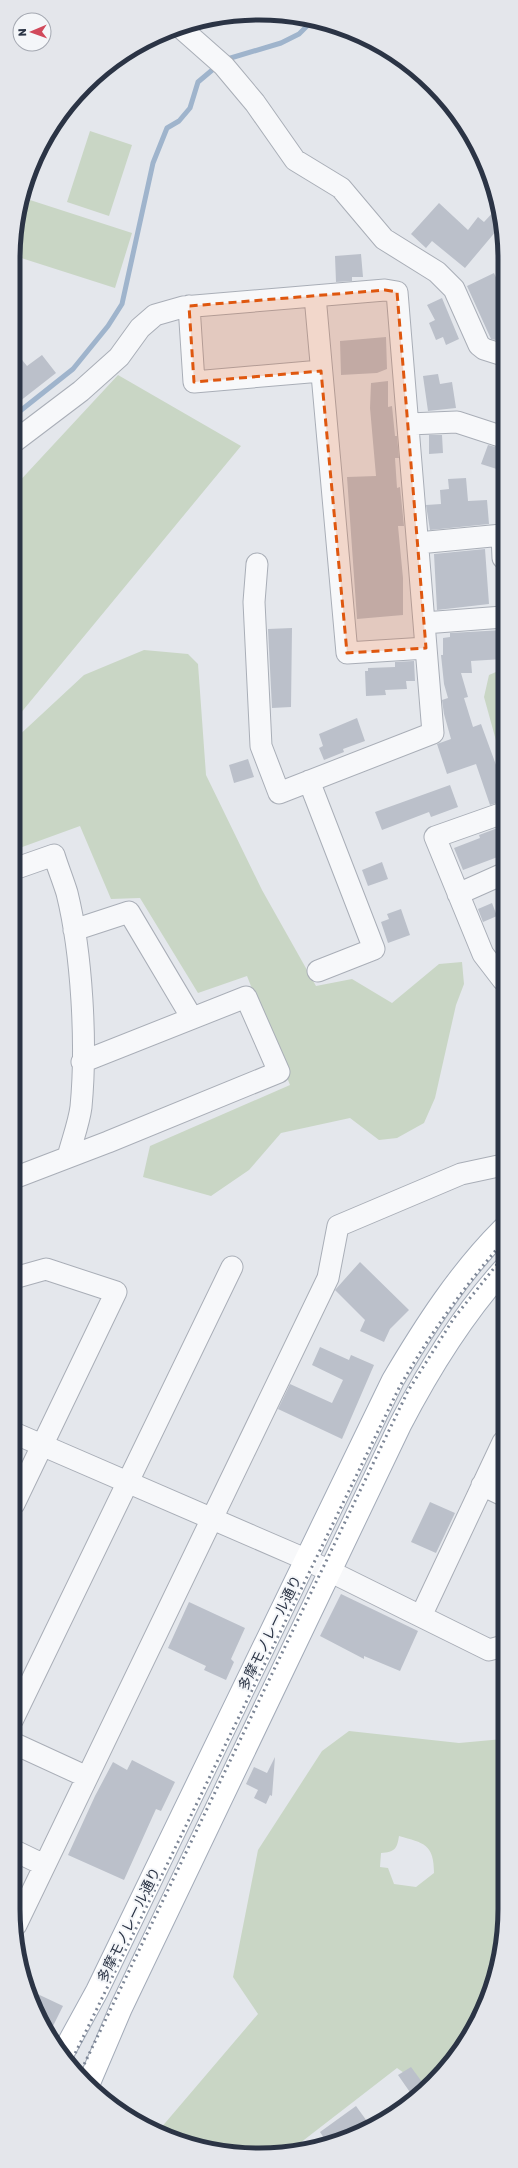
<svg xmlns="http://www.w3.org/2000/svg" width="518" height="2168" font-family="Rubik,'Noto Sans JP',sans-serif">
	<rect width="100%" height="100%" fill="#e4e7ec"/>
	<path fill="#c9d6c5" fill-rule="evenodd" d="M90,131l42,14 -23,71 -42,-14z
		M30,200l102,33 -17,55 -100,-32v-7z
		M118,375l123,71 -226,274v-234z
		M144,650l44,4 10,10 8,111 56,115 54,96 36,-7 40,24 47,-39 23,-2 2,22 -8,21 -21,93 -11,25 -27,15 -18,2 -29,-22 -69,15 -32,37 -38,26 -68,-19 7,-31 140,-61 -43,-109 -49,17 -58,-95 -29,1 -31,-73 -66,24v-110l70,-65z
		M503,669v86h-3l-16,-58 5,-22z
		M349,1731l110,12 44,-4v202l-31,91 -48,55 -27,-19 -106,82 -48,4 -76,-20 -7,-5 98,-115 -25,-37 25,-127 64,-99zM399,1836c25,7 35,8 35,37l-18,14 -22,-3 -6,-16 -8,-1 1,-14c14,-1 16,-4 18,-17z"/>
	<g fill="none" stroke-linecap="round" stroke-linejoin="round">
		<path stroke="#9fb4cc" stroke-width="5" d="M224,60l57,-17 18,-9 13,-13
			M15,415l58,-46 35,-43 14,-22 31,-141 14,-35 12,-7 11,-13 8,-26 19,-16"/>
	</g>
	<path fill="#bbc0ca" d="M439,203l29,27 10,-13 6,5 13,-14 5,16 -37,44 -33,-27 -6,7 -15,-14z
		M361,254l2,23h-11v4l-16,1 -1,-26z
		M494,273l9,20v44l-7,3 -5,-1 -24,-53z
		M442,298l17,41 -13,6 -3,-8 -7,3 -7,-17 6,-3 -8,-15z
		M386,337l1,32 -10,4 -36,2 -1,-34z
		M15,351l12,15 15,-11 14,18 -41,32z
		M438,374l2,10 12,-2 4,26 -28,3 -5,-35z
		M388,381v26l4,-1 3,30h2l2,22h-4l2,30 3,-1 4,39h-6l5,52v37l-46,4 -10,-142 29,-1 -6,-68 1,-25z
		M429,435h13l1,18 -14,1z
		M488,445l15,4v22l-22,-7z
		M466,478l2,23 19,-1 2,24 -59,6 -4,-25 15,-1 -1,-14 9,-1 -1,-10z
		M485,549l4,55 -52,6 -3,-56z
		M292,628l-1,79 -19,1 -4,-79z
		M503,630v29l-32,2 1,12h-11l7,24 -4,1 9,29 8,-3 22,60v17l-13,4 -14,-41 -29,10 -10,-30 14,-5 -7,-25 -2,-14 6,-2 -4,-14 -3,-29h2v-17l7,-1v-4z
		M414,661l1,20h-9l1,8 -22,1 1,5 -20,1 -1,-25h3v-3l27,-1v-5z
		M357,718l8,23 -22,8 1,3 -20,8 -5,-12 4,-2 -4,-12z
		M248,759l6,18 -20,6 -5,-18z
		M450,785l8,22 -27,10 -2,-5 -47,18 -7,-18z
		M503,826v29l-40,15 -9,-22 26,-10 -1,-3z
		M382,862l6,17 -20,7 -6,-16z
		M492,903l5,13 -14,6 -5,-13z
		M401,909l9,26 -22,8 -7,-21 8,-3 -2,-5z
		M360,1262l49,48 -19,19 -6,13 -24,-11 5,-11 -30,-30z
		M320,1347l29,13 2,-5 23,10 -32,74 -64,-30 12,-25 42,19 11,-23 -31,-15z
		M430,1502l25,11 -19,40 -25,-11z
		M341,1594l77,37 -18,40 -36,-15v3l-44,-23z
		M189,1602l56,26 -14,31 3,3 -8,18 -22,-10 2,-4 -38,-18z
		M275,1757l-3,39 -2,-1 -4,9 -12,-6 4,-8 -12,-6 8,-17 13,6z
		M132,1760l43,22 -14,29 -5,-2 -32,71 -56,-25 27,-59 18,-34 14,8z
		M29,1990l34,16 -13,26 -18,-29z
		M411,2067l14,19 -11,12 -16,-23z
		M356,2106l13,18 -41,20 -8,-12z"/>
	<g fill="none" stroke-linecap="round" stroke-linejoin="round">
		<g stroke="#a9aeb7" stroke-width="23">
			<path id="minor" d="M181,28l43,38 31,37 40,57 46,28 43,51 53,33 17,17 25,56 5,4 19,6
				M315,296l32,357 79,-5
				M189,306l5,76 127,-11
				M409,424l48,-2 46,15
				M15,441l66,-50 38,-34 21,-29 15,-13 28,-8 202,-17 12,2 36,441 -154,60 -18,-47 -7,-144 3,-38
				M418,543l84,-8 1,23
				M424,623l79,-6
				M309,781l65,168 -56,22
				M14,869l40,-14c4,13 9,25 13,38 15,61 20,151 14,214 -2,16 -9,34 -13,50
				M458,894l45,-20
				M74,930l55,-18 63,106
				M503,980l-20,-26 -48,-117 68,-24
				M14,1178l94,-36 171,-70 -33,-75 -164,65
				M14,1433l291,126 184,91 14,-4
				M482,1485l21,10
				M14,1504l102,-212 -70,-23 -32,9
				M421,1616l82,-174
				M13,1719l219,-452
				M13,1743l74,34
				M13,1850l31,15
				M16,1925l312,-647 10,-52 123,-52 42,-9"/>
		</g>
		<g stroke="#a3abb8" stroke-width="24">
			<path id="major" d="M63,2053l34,-62 296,-611c32,-54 66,-107 110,-151
				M89,2083l32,-75 279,-583c29,-56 61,-108 103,-155"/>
		</g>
		<use href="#minor" stroke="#f7f8fa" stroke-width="21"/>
		<use href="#major" stroke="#fff" stroke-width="22"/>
		<path stroke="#7d8696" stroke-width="3" stroke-dasharray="2 4" stroke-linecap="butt" d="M70,2064l329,-676c30,-53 64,-100 104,-146
			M79,2075l329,-684 46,-73 49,-61"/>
	</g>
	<path fill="#df570f" fill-opacity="0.2" stroke="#df570f" stroke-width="3" stroke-dasharray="8 5" stroke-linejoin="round" d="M385,290l12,2 29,356 -79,5 -26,-282 -127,11 -5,-76z"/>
	<g text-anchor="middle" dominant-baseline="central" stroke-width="4" stroke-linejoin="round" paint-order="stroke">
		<g font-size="14" fill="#2b3445" stroke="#f4f6f9">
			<text transform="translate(270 1633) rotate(-64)">多摩モノレール通り</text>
			<text transform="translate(129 1925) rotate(-64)">多摩モノレール通り</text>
		</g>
	</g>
	<path d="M0 0H518V2168H0ZM259 20H259A239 239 0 0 1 498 259V1909A239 239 0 0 1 259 2148H259A239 239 0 0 1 20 1909V259A239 239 0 0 1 259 20Z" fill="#e4e6eb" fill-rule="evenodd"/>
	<path fill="none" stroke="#2b3445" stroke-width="5" d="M259 20H259A239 239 0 0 1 498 259V1909A239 239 0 0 1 259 2148H259A239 239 0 0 1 20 1909V259A239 239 0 0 1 259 20Z"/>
	<g transform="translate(32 32) rotate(268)"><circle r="19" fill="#f4f6f9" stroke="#a4a8b1"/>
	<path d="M0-3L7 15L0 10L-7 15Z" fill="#d1495b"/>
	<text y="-6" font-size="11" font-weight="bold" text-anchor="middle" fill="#2b3445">N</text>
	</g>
</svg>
